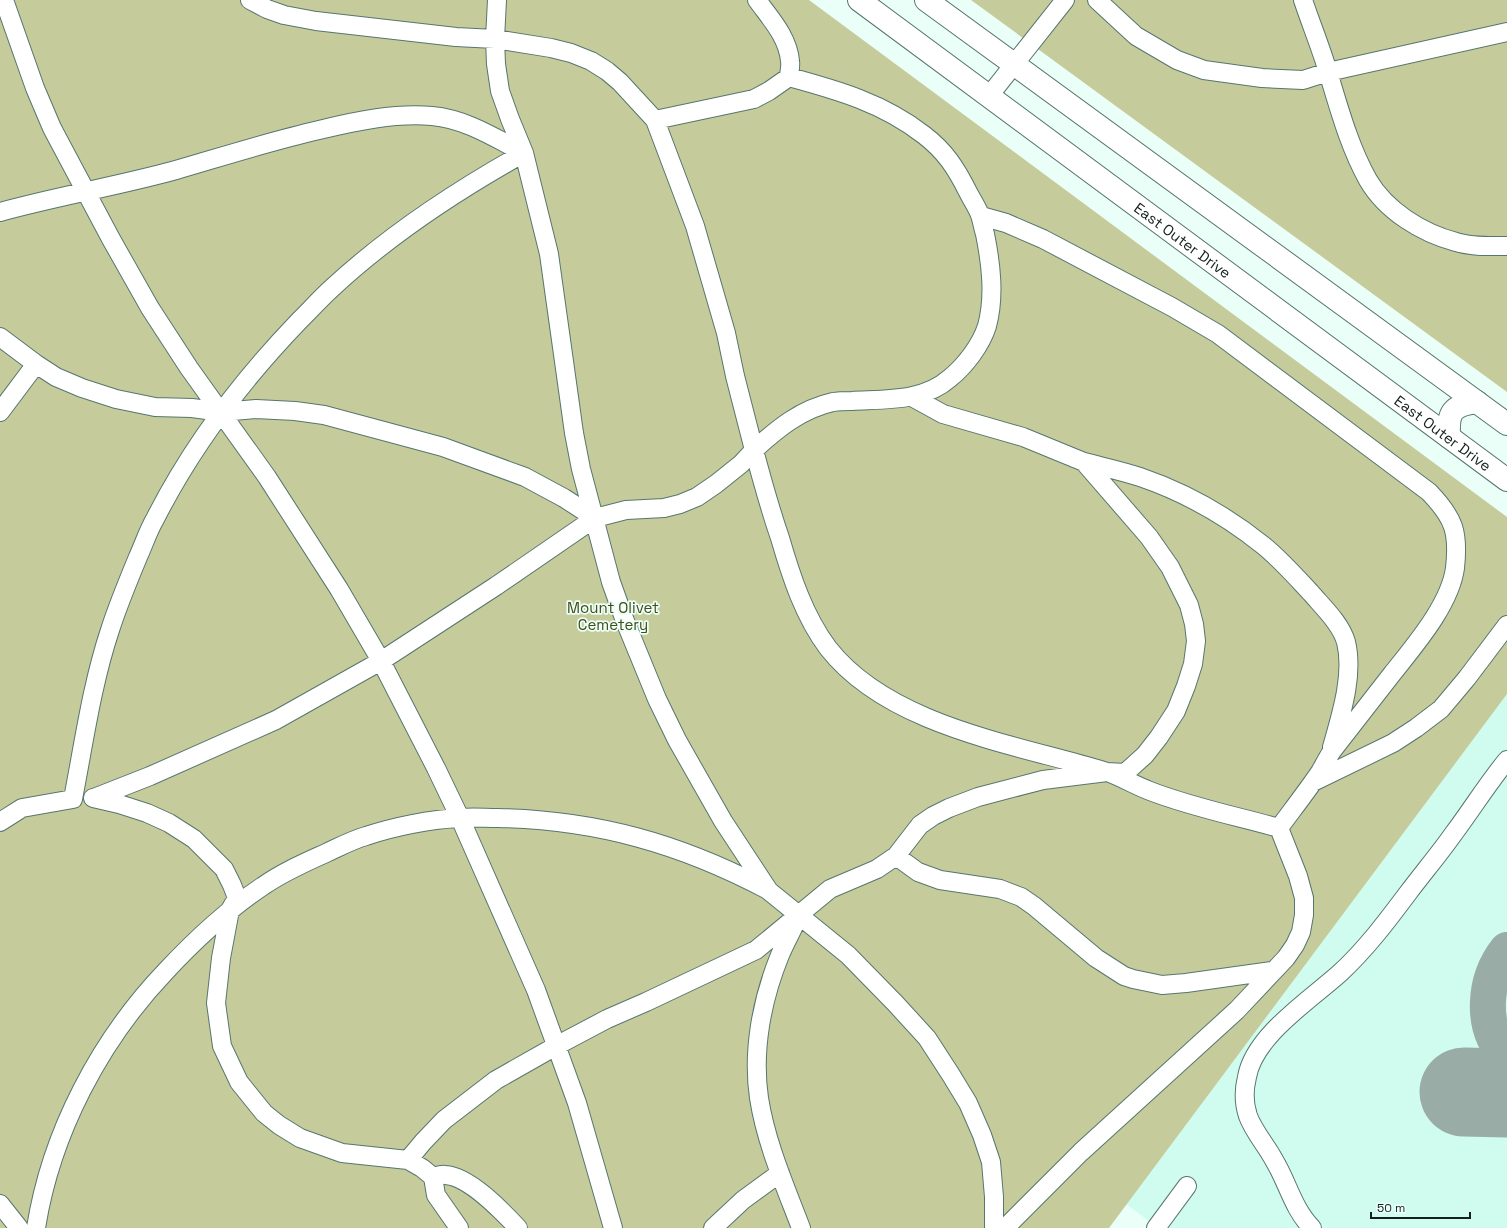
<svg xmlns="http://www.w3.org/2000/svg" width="1507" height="1228" font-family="'Space Grotesk',sans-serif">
	<rect width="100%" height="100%" fill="#eafff8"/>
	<path fill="#d0fcef" d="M1507,694v534h-349l-32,-24z"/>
	<path fill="#c6cb9c" d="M0,0h809l698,517v177l-398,534h-1109z
		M971,0h536v392z"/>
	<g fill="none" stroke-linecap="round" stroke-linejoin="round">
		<path stroke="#9aaca6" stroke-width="36" d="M1507,950c-23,29 -28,77 0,106"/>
		<path stroke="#9aaca6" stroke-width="89" d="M1464,1092l43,1"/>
		<g stroke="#57766d" stroke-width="20">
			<path id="minor" d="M4,0l31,88 17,40 59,111 39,69 39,60 78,109 72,112 42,72 55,107 24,50 76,172 41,113 36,125
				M497,0l-2,39 1,25 4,27 10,28 14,34 25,101 25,179 7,36 30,113 14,39 32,78 20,41 46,81 46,70 79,64 47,48 32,35 24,37 17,28 14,32 9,27 3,35v31
				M1097,0l39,36 41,24 27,10 58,8 41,2 25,-8 179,-40
				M1303,0c8,24 18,48 25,72 11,36 21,74 40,108 18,31 54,53 88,62 16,5 34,4 51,4
				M789,77c48,13 94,26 135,58 21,16 32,33 44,57 4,8 9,15 12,23 2,6 3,13 5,19 6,30 10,62 2,92 -6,19 -22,40 -37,52 -27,24 -65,21 -98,23 -6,0 -13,0 -19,1 -32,7 -56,27 -79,48 8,30 16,59 26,88 11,38 24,78 48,110 61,78 187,96 276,123 16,5 30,14 46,20 41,16 86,25 129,37
				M989,96l76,-96
				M655,120l99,-21 15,-8 20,-14c0,-5 2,-11 1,-16 -2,-24 -20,-43 -33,-61
				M0,212c58,-16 118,-26 176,-42 48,-14 95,-29 143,-40 37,-9 75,-17 113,-14 34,3 63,22 92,37
				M981,216l25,7 37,16 129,68 46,27 211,158c25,26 30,40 26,76 -5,37 -41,78 -63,106 -20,26 -40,51 -60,77 -4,6 -8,14 -12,21 -13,19 -27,37 -41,56l19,48 6,22v17l-3,17 -6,13 -9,13 -49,52 -156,142 -76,76
				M0,337l36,27 20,13 26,11 34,11 39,8 37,1 30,4 34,-3 39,2 29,4 119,32 82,30 39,21 31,20
				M0,412l36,-48
				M1084,462c19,5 38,9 56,15 44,15 88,40 124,69 17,14 32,31 47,47 12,14 30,31 35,49 8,33 -5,73 -14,105
				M1313,782l80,-39 23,-15 25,-19 26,-31 40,-53
				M93,798l26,6 28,9 22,10 25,16 30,30 8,16 5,13 -7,12 -9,48 -5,45 6,43 17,36 25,31 15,12 21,13 42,15 66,7 14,8 11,9 3,18 23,33
				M94,798l56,-22 126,-56 105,-59 115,-75 99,-68 31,-8 38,-2 16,-4 17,-7 19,-13 25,-20 13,-14 -19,-74 -9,-43 -31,-107 -40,-106 -35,-38 -13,-11 -16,-10 -20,-8 -20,-5 -56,-9 -39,-2 -140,-16 -32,-6 -17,-6 -17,-9
				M0,822l22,-14 51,-9c11,-57 19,-115 37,-169 8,-25 18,-49 28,-73 6,-13 10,-26 17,-38 37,-73 88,-140 145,-199 11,-11 21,-22 32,-32 57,-53 124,-97 192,-135
				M896,856l22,16 22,8 60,9 21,8 13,9 62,52 28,18 9,3 29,6 24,-2 86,-12
				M797,919c-5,12 -12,24 -17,36 -18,44 -28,95 -21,143 7,45 26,88 42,130
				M408,1160l15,-18 21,-22 52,-40 60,-34 51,-27 39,-17 110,-52 74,-61 47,-20 19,-13 24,-31 13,-9 16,-8 29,-11 65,-17 64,-8 18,1 20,-18 14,-18 17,-26 10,-25 7,-22 3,-23 -2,-17 -5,-19 -19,-38 -21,-30 -65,-75 -61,-25 -80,-23 -31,-17
				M433,1177c4,-1 9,-3 12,-2 24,1 57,36 73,53
				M0,1204l19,24
				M36,1228c15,-95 64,-188 130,-257 29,-31 61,-61 97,-85 20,-14 41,-23 63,-33 13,-6 26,-13 40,-17 27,-9 65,-17 94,-18 13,-1 25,0 38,0 99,2 183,26 270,72
				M713,1228l30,-28 37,-27
				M1156,1228l31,-42
				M1312,1228c-19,-19 -24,-45 -38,-68 -8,-15 -20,-28 -26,-44 -4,-12 -4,-27 -1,-39 7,-41 63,-77 93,-104 26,-24 47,-52 68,-80 15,-20 32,-40 46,-60 18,-24 34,-50 53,-73"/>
		</g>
		<g stroke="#57766d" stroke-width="24">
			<g id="major">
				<path id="s1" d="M859,0l648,480"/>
				<path d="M926,0l581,424"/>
				<path d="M1449,437c-1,-25 2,-31 28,-35"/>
			</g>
		</g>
		<use href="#minor" stroke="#fff" stroke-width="18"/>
		<use href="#major" stroke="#fff" stroke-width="22"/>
	</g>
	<g text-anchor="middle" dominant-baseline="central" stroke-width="3.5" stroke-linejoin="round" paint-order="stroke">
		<g font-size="15" fill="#14201d" stroke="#eafff8">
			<text stroke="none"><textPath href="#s1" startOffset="403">East Outer Drive</textPath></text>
			<text stroke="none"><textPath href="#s1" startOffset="727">East Outer Drive</textPath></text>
		</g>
		<g font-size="15" fill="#464a15" stroke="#eafff8">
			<text x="613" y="607">Mount Olivet<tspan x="613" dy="17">Cemetery</tspan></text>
		</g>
	</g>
	<path d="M1371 1212v6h99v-6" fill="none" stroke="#14201d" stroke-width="2"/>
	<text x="1377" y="1212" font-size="12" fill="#14201d" stroke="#eafff8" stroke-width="3" paint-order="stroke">50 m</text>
</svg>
